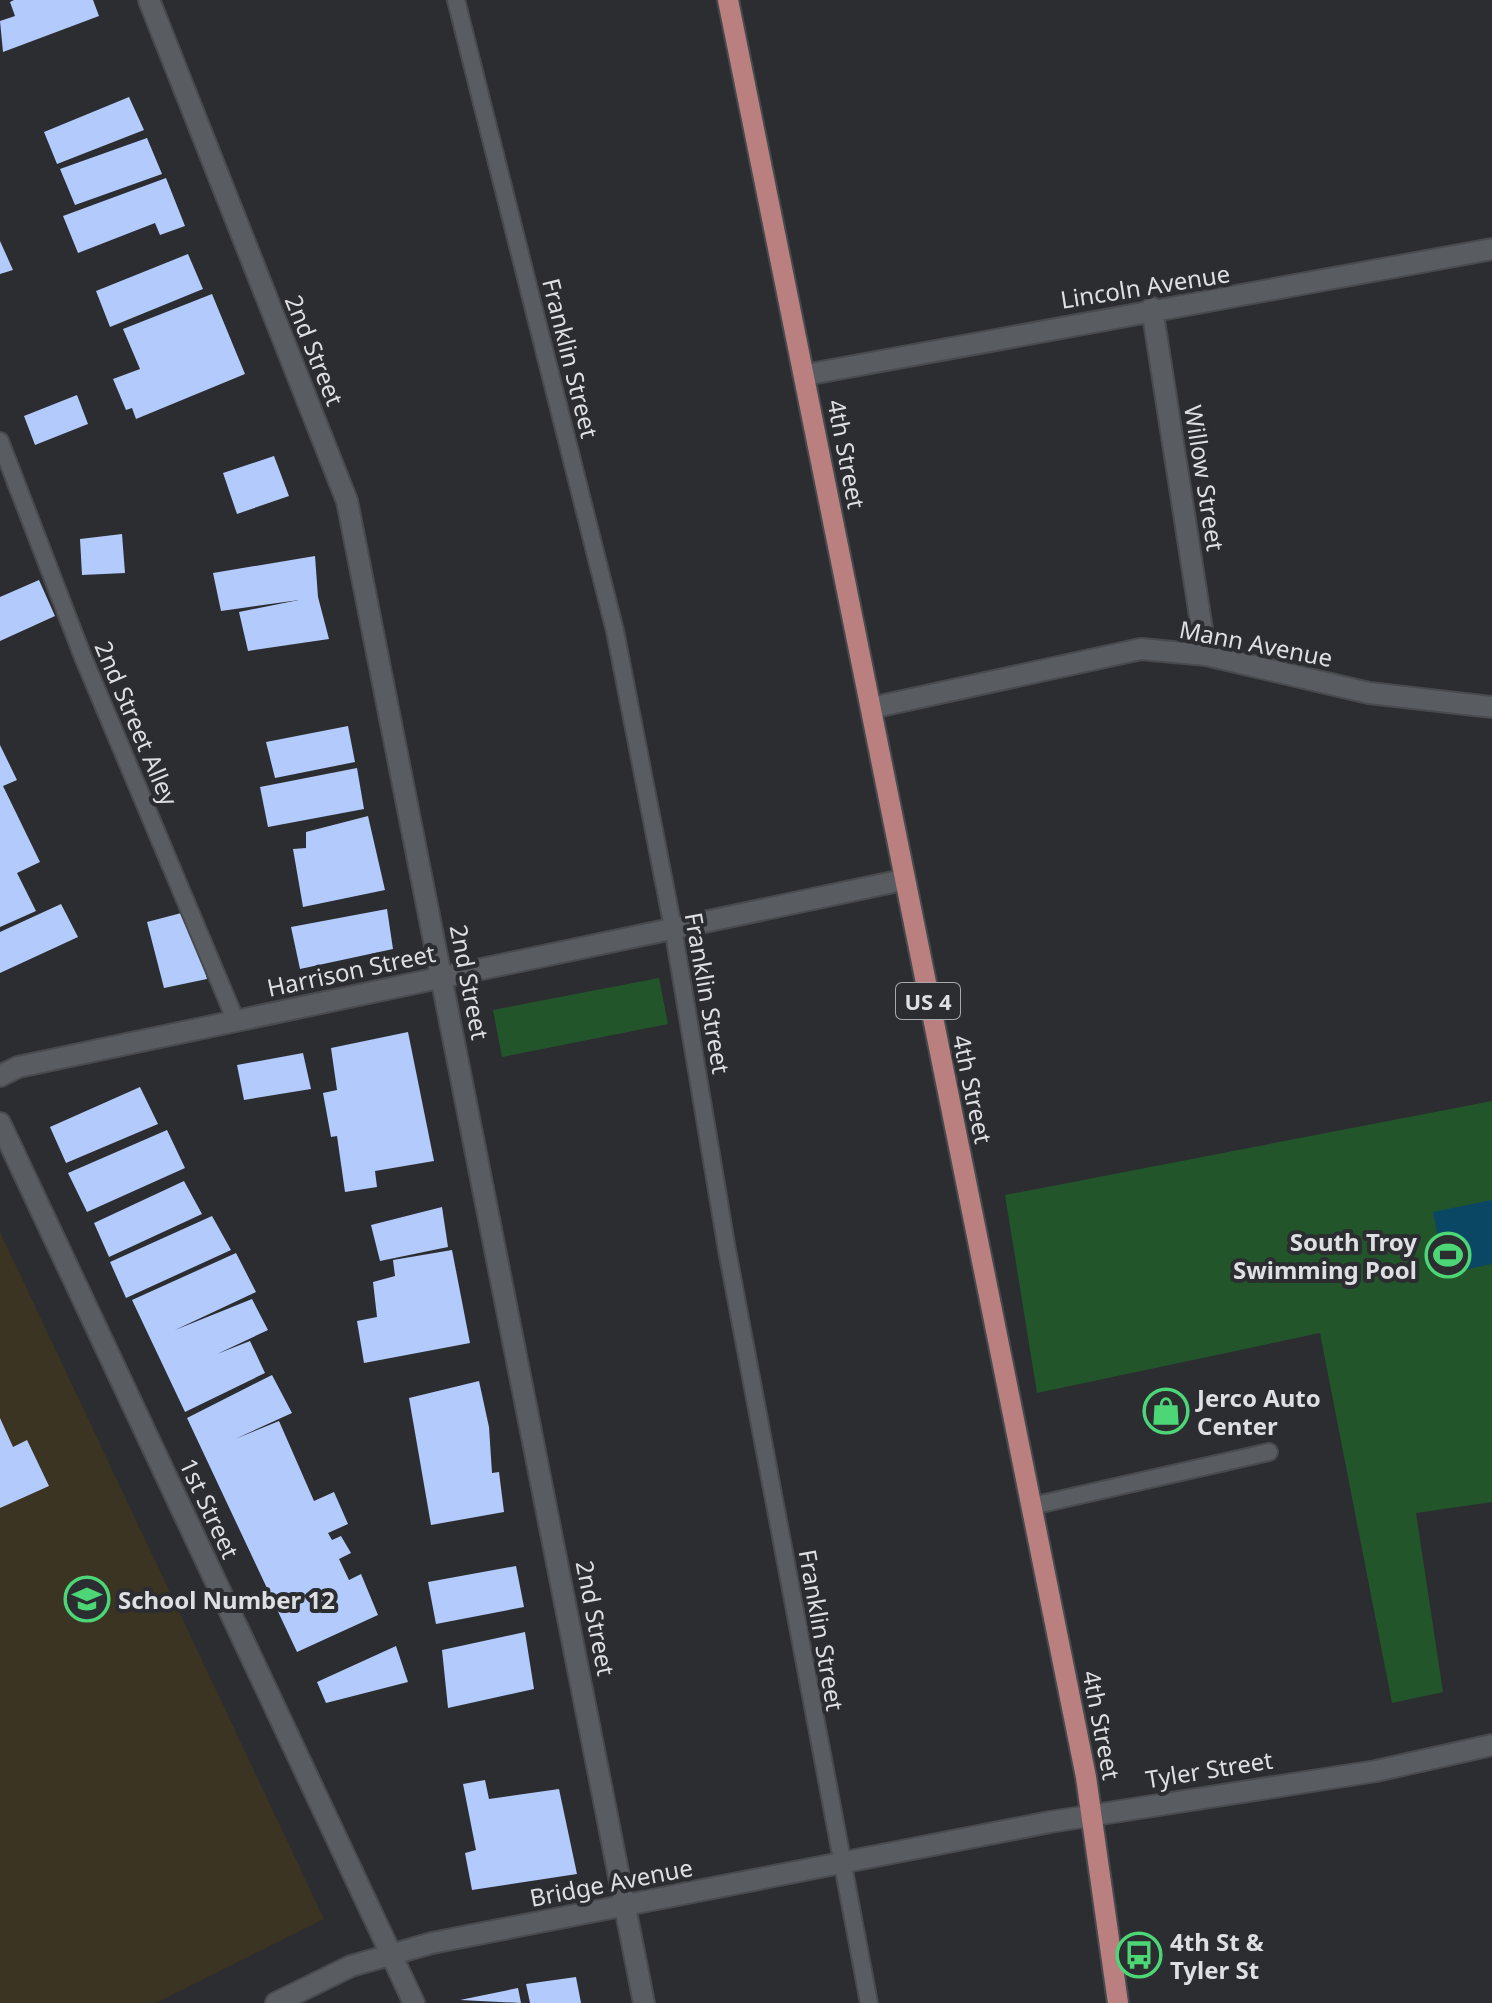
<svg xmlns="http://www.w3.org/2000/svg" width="1492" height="2003" font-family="'Noto Sans',sans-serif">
	<rect width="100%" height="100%" fill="#2b2d31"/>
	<path fill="#3b3422" d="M0,1232l324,687 -168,84h-156z"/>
	<path fill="#23552b" d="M659,978l9,46 -166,33 -9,-47z
		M1492,1101v401l-76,11 27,179 -51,11 -72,-370 -283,60 -32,-198z"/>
	<path fill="#0a4764" d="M1492,1200v64l-47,10 -12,-62z"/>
	<path fill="#b3cafc" d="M14,0h79l6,16 -96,36 -3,-31 15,-5 -5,-14z
		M129,97l15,33 -87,34 -13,-32z
		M147,138l15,36 -87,31 -15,-36z
		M166,178l19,48 -25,9 -5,-12 -77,30 -15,-37z
		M0,241l13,29 -13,4z
		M188,254l15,35 -93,38 -14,-36z
		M212,294l33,80 -109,45 -4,-11 -6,2 -13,-31 27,-10 -17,-40z
		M77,395l11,29 -53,21 -11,-29z
		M274,456l15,40 -52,18 -14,-41z
		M122,534l3,39 -43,2 -2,-36z
		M315,556l3,41 11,42 -81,12 -9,-39 60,-12 -78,11 -8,-38z
		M39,580l16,36 -55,25v-44z
		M348,726l7,36 -80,16 -9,-36z
		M0,745l17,35 -14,6 37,76 -23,11 19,38 -36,16z
		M357,768l7,41 -96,18 -8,-40z
		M368,816l17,74 -82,17 -10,-58 13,-1v-16z
		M61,904l17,33 -78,36v-41z
		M387,909l6,40 -93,20 -9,-42z
		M189,911l18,68 -43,9 -17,-66z
		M408,1032l26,129 -59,10 2,16 -32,5 -8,-56 -6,1 -8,-44 14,-3 -6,-42z
		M303,1053l8,36 -67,11 -7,-35z
		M140,1087l18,37 -92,39 -16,-36z
		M167,1130l18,38 -98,44 -19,-39z
		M184,1181l18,33 -93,43 -15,-34z
		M442,1207l6,40 -68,14 -9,-36z
		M212,1216l19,34 -105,48 -16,-36z
		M452,1250l18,93 -106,20 -7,-42 20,-4 -4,-35 22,-6 -2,-16z
		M236,1253l20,39 -81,38 77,-31 16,31 -51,24 33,-13 15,32 -80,39 -53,-112z
		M272,1375l20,38 -57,26 44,-18 35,80 20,-9 14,32 -20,9 4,7 9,-4 10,17 -12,6 10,21 12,-6 17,41 -81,37 -110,-234z
		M479,1381l10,46 3,46 7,-1 5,40 -73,13 -22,-127z
		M0,1418l13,29 14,-7 22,46 -49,22z
		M516,1566l8,41 -88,17 -8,-42z
		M525,1632l9,57 -86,19 -6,-58z
		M396,1646l12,36 -82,21 -9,-21z
		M485,1780l4,19 70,-10 18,85 -105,16 -7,-37 11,-3 -13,-66z
		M576,1977l5,26h-51l-4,-19z
		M518,1988l3,15 -61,-3z"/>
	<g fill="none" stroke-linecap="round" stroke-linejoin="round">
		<g stroke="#484a4d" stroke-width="20">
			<path id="lane" d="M456,0l159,631 58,297 54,322 142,753
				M0,441l83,216 153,364
				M1032,1506l237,-54"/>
		</g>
		<g stroke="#484a4d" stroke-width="24">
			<path id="street" d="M1152,308l54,347
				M805,375l687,-126
				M871,708l270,-59 65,6 163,38 123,14
				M0,1076l18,-9 885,-187
				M276,2003l75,-37 81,-23 618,-121 326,-51 116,-26"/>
		</g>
		<g stroke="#484a4d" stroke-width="24">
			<path id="secondary" d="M149,0l198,501 297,1502
				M0,1123l414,880"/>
		</g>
		<g stroke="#484a4d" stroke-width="24">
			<path id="primary" d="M728,0l358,1777 32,226"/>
		</g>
		<use href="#lane" stroke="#595c61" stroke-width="16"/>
		<use href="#street" stroke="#595c61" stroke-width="20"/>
		<use href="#secondary" stroke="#595c61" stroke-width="20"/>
		<use href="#primary" stroke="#ba8080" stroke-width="20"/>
	</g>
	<defs>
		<g id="stadium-ring" transform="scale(2.3)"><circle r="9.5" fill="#2b2d31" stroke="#4dd676" stroke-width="1.5"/><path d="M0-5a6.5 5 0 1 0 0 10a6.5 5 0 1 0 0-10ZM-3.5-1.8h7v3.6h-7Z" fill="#4dd676"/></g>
		<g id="shop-ring" transform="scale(2.3)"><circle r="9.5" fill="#2b2d31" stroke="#4dd676" stroke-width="1.5"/><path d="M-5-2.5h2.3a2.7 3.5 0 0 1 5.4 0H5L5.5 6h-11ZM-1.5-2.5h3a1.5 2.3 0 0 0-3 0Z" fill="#4dd676"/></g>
		<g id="school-ring" transform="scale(2.3)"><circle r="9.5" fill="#2b2d31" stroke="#4dd676" stroke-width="1.5"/><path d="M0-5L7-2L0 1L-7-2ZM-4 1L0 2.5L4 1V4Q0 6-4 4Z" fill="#4dd676"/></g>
		<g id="bus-ring" transform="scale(2.3)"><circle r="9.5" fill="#2b2d31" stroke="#4dd676" stroke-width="1.5"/><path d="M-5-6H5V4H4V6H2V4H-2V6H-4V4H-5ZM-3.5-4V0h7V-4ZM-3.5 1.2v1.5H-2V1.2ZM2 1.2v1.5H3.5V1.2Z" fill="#4dd676"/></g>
	</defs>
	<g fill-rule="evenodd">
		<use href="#stadium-ring" x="1448" y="1255"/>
		<use href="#shop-ring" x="1166" y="1411"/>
		<use href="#school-ring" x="87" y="1599"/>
		<use href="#bus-ring" x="1139" y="1955"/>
	</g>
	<g text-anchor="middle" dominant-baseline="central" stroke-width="8" stroke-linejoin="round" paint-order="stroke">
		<rect fill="#2b2d31" stroke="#a8aaad" stroke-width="2" x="896" y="983" width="64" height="36" rx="6"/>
		<g font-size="22" font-weight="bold" fill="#dddfe2">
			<text x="928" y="1001">US 4</text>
		</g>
		<g font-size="24" fill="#dddfe2" stroke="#2b2d31">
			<text transform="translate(1145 286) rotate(-9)">Lincoln Avenue</text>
			<text transform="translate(315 350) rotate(68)">2nd Street</text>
			<text transform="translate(571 358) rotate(76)">Franklin Street</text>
			<text transform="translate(847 454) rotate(79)">4th Street</text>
			<text transform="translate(1205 478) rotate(81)">Willow Street</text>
			<text transform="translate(1256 643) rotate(11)">Mann Avenue</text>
			<text transform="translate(137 723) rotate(67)">2nd Street Alley</text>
			<text transform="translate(351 970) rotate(-12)">Harrison Street</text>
			<text transform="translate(470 982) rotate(79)">2nd Street</text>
			<text transform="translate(708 993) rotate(80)">Franklin Street</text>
			<text transform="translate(973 1089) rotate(78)">4th Street</text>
			<text transform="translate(210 1508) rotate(65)">1st Street</text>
			<text transform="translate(596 1618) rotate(79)">2nd Street</text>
			<text transform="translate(822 1630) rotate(80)">Franklin Street</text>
			<text transform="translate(1102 1725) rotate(79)">4th Street</text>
			<text transform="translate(1209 1769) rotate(-9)">Tyler Street</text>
			<text transform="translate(611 1882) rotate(-11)">Bridge Avenue</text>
		</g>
		<g font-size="24" font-weight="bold" fill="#dddfe2" stroke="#2b2d31" text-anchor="start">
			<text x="1417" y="1241" text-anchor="end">South Troy<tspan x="1417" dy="28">Swimming Pool</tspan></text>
			<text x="1197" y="1397">Jerco Auto<tspan x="1197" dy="28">Center</tspan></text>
			<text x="118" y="1599">School Number 12</text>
			<text x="1170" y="1941">4th St &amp;<tspan x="1170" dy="28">Tyler St</tspan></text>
		</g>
	</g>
</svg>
